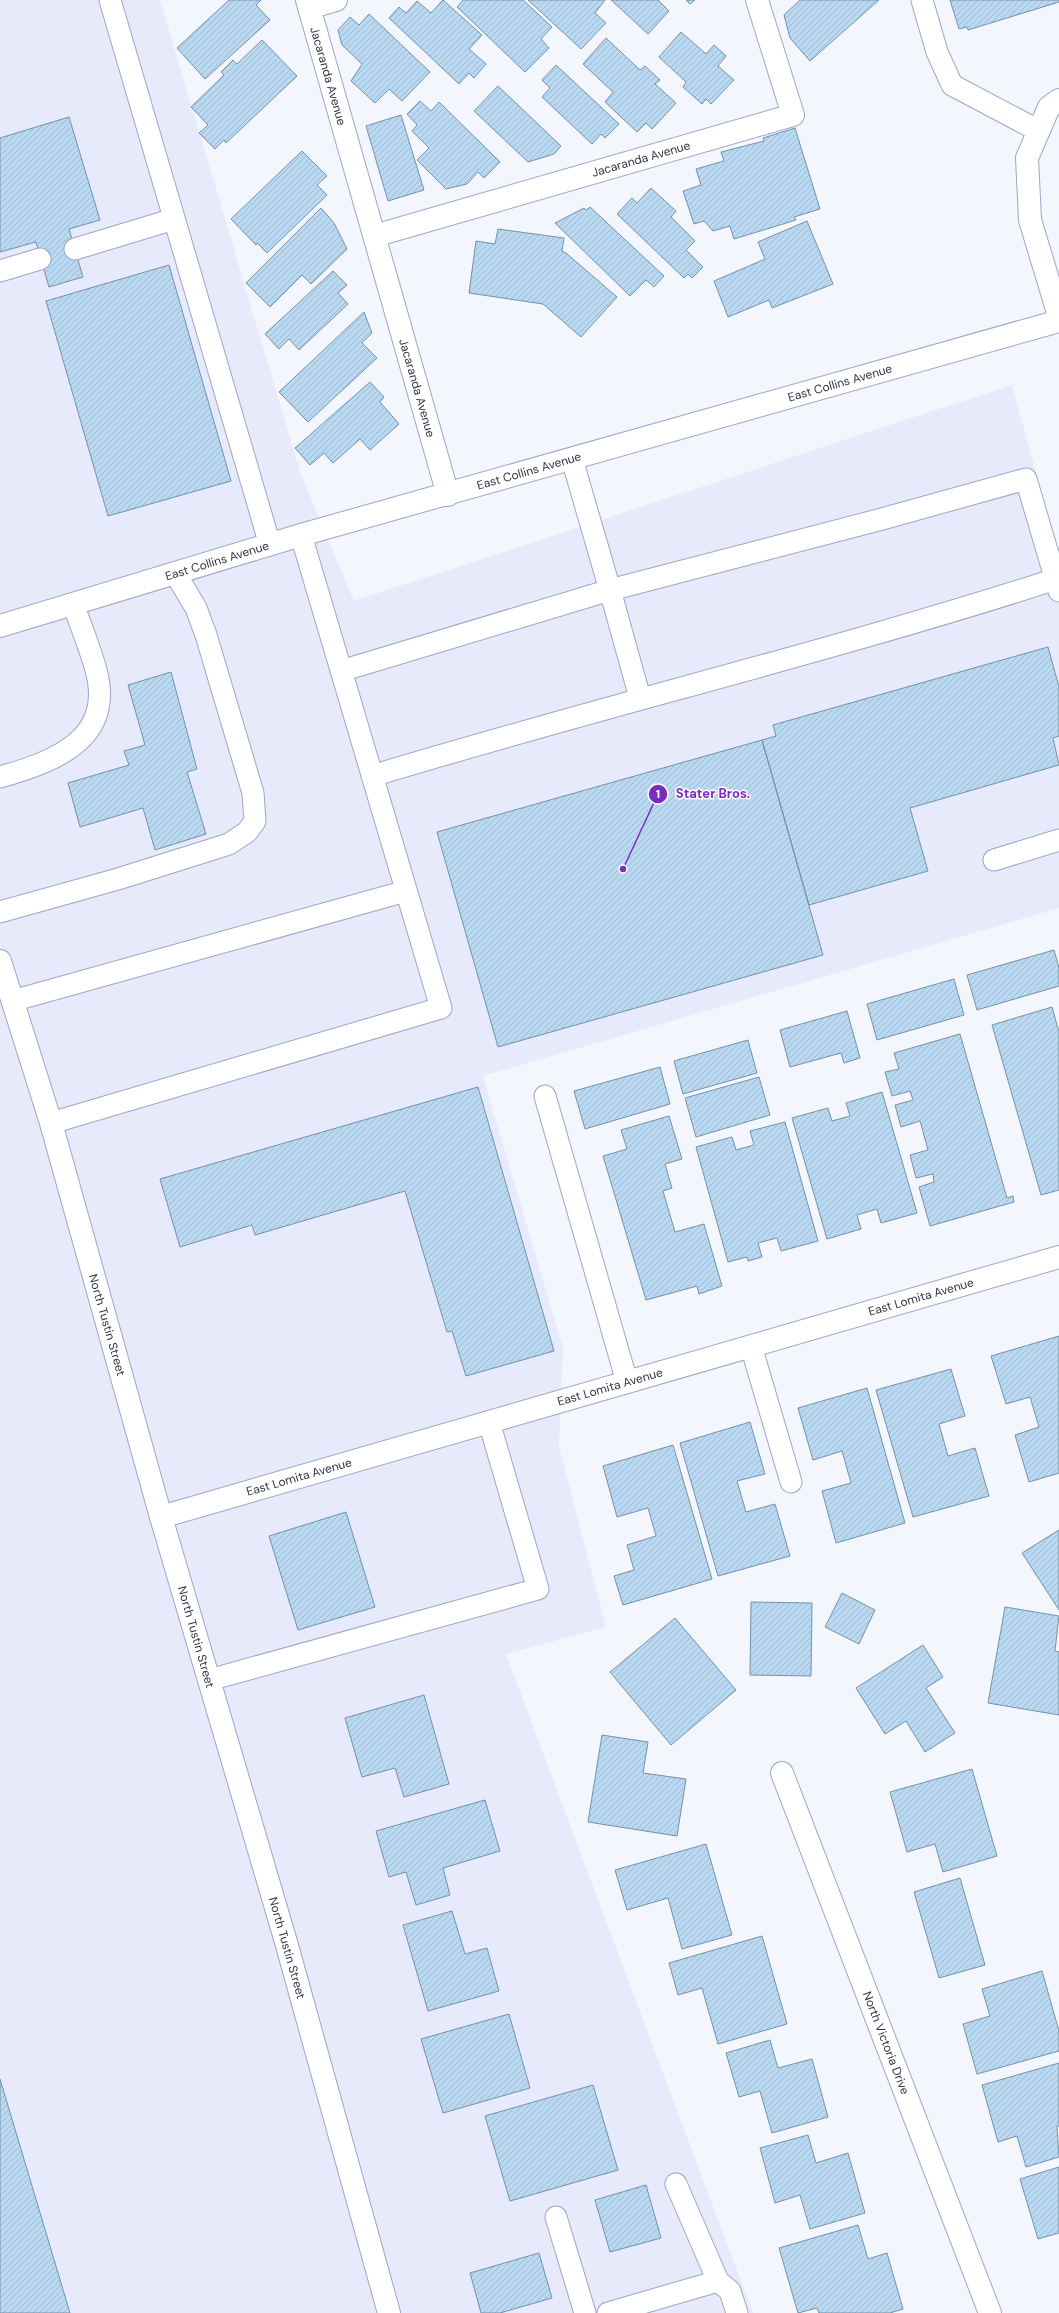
<svg xmlns="http://www.w3.org/2000/svg" width="1059" height="2313" font-family="'DM Sans',sans-serif">
	<defs>
		<pattern id="building-hatch" width="6" height="6" patternUnits="userSpaceOnUse"><rect width="6" height="6" fill="#b9d8f1"/><path d="M-1 1l2-2M0 6l6-6M5 7l2-2" fill="none" stroke="#a0bad0"/></pattern>
	</defs>
	<rect width="100%" height="100%" fill="#f4f6fd"/>
	<path fill="#e6eafb" d="M0,0h160l141,475 53,126 658,-216 47,172v351l-576,168 80,272 -4,99 47,180 -100,27 247,659h-753z"/>
	<path fill="url(#building-hatch)" stroke="#7491a9" d="M229,0h32l-5,5 14,15 -65,59 -28,-31z
		M443,0l39,35 -13,14 17,15 -12,14 -5,-5 -10,11 -70,-66 10,-11 7,6 11,-12 14,12z
		M463,0h60l29,27 -11,12 8,9 -24,24 -68,-65z
		M528,0h77l-10,13 11,10 -25,26z
		M611,0h47l11,11 -21,23z
		M686,0h9l-5,4z
		M800,0h79l-69,61 -20,-23 -6,-23z
		M950,0h109v2l-91,28 -1,-3 -8,2z
		M369,14l61,58 -28,29 -13,-12 -14,14 -24,-22 11,-17 -20,-19 -4,-15 12,-13 9,8z
		M681,32l25,22 8,-9 12,11 -8,10 16,14 -23,24 -5,-5 -4,5 -19,-17 3,-5 -27,-25z
		M606,38l34,32 5,-4 15,14 -5,4 21,19 -24,26 -6,-6 -9,9 -32,-30 8,-10 -30,-28z
		M262,40l35,36 -71,67 -2,-3 -9,9 -16,-16 9,-8 -17,-18 33,-32 -3,-3 12,-12 4,4z
		M556,65l63,59 -14,14 -4,-4 -9,10 -50,-47 8,-9 -8,-8z
		M498,86l63,60 -7,8 -26,8 -54,-51z
		M420,101l11,10 8,-9 61,60 -16,16 -6,-6 -11,12 -21,5 -29,-29 12,-12 -17,-17 5,-6 -10,-11z
		M401,115l23,75 -36,11 -22,-75z
		M69,117l31,103 -31,9 14,48 -34,10 -13,-45 -36,10v-114z
		M795,128l25,81 -26,8 2,3 -62,19 -4,-13 -17,5 -9,-10 -10,3 -11,-33 18,-6 -5,-16 28,-8 -3,-9 43,-11 -1,-3z
		M302,151l25,25 -10,9 10,10 -60,58 -10,-10 -1,2 -25,-26z
		M651,188l25,23 -5,6 24,24 -9,9 17,17 -11,11 -4,-4 -4,4 -67,-64 15,-16 5,5z
		M590,207l74,69 -10,11 -8,-7 -16,16 -75,-73 29,-15 2,2z
		M321,208l13,15 13,26 -36,35 -9,-9 -32,32 -24,-24z
		M807,221l26,63 -61,24 -3,-8 -41,17 -14,-36 51,-22 -7,-17z
		M498,229l66,9 -2,13 4,2 51,44 -36,40 -38,-33 -74,-11 7,-52 19,3z
		M169,265l62,216 -123,35 -62,-215z
		M333,271l14,14 -9,8 10,11 -49,46 -10,-11 -10,10 -14,-15z
		M364,312l8,21 -10,10 15,15 -69,64 -29,-30z
		M370,382l14,15 -4,5 19,22 -29,26 -10,-11 -27,24 -9,-10 -14,12 -15,-17z
		M1048,647l11,40v49l-6,2 6,27 -149,43 18,63 -119,34 -47,-165 14,-4 -3,-11z
		M171,672l26,97 -10,3 19,62 -51,16 -12,-42 -63,19 -12,-44 61,-18 -5,-14 21,-6 -17,-60z
		M762,740l61,215 -325,92 -61,-215z
		M1054,950l5,18v18l-82,24 -10,-35z
		M954,979l10,36 -87,25 -10,-36z
		M1052,1007l7,25v158l-18,5 -49,-170z
		M847,1011l13,47 -16,5 -3,-10 -51,14 -10,-37z
		M960,1034l47,164 6,-2 1,6 -84,24 -11,-39 15,-5 -1,-8 -17,4 -6,-23 18,-5 -8,-29 -19,6 -6,-22 18,-5 -3,-9 -18,5 -7,-24 14,-3 -5,-16z
		M748,1040l9,33 -74,21 -9,-33z
		M660,1067l10,37 -85,25 -11,-38z
		M759,1077l11,38 -74,22 -11,-39z
		M478,1087l76,264 -88,25 -14,-45 -5,1 -42,-141 -150,44 -3,-10 -72,22 -20,-68z
		M882,1092l35,121 -36,10 -4,-14 -20,6 4,14 -34,10 -35,-121 36,-10 4,13 18,-5 -4,-13z
		M669,1116l13,43 -17,5 7,24 -9,3 12,41 29,-8 18,62 -23,8 -2,-8 -51,14 -43,-144 24,-7 -6,-19z
		M785,1122l33,119 -37,10 -4,-13 -19,5 4,14 -14,4 -1,-4 -19,5 -32,-115 36,-10 4,13 18,-5 -4,-14z
		M1059,1336v137l-30,9 -14,-47 24,-8 -9,-30 -24,7 -15,-48z
		M951,1369l14,47 -26,8 9,32 27,-8 14,48 -76,21 -37,-127z
		M867,1388l38,135 -69,20 -14,-52 29,-8 -9,-32 -29,9 -15,-52z
		M750,1422l15,52 -28,7 9,31 29,-8 15,52 -72,20 -38,-133z
		M673,1445l39,134 -89,26 -9,-29 20,-6 -7,-25 29,-9 -8,-28 -31,9 -14,-51z
		M346,1512l29,95 -77,23 -29,-94z
		M1059,1530v80l-37,-57z
		M842,1593l33,17 -16,34 -34,-17z
		M751,1602l61,1 -1,73 -61,-1z
		M1005,1607l54,9 -4,35 4,1v63l-71,-12z
		M675,1618l61,72 -65,55 -61,-73z
		M923,1645l20,32 -17,11 29,45 -30,19 -19,-31 -21,13 -29,-46z
		M424,1695l25,89 -45,13 -9,-29 -33,9 -17,-59z
		M602,1735l46,7 -5,31 43,6 -9,57 -89,-14z
		M972,1769l25,87 -54,16 -8,-28 -28,8 -17,-60z
		M485,1800l15,51 -57,17 7,27 -34,10 -10,-33 -17,5 -13,-46z
		M706,1844l26,91 -50,14 -14,-51 -41,12 -12,-40z
		M960,1878l25,87 -46,13 -25,-86z
		M452,1911l13,43 22,-6 12,43 -71,20 -25,-86z
		M762,1936l25,88 -69,20 -16,-56 -24,7 -9,-32z
		M1042,1971l17,60v20l-82,23 -14,-50 27,-8 -8,-27z
		M509,2014l21,74 -87,25 -22,-74z
		M770,2040l8,28 34,-9 16,58 -56,16 -12,-42 -21,6 -13,-44z
		M1059,2063v63h-2l2,31 -33,10 -9,-31 -19,6 -16,-57z
		M0,2079l70,234h-70z
		M593,2085l25,85 -108,31 -25,-85z
		M808,2135l8,28 32,-10 17,60 -55,16 -10,-34 -25,8 -15,-55z
		M1059,2167v66l-21,6 -18,-60z
		M646,2185l15,53 -51,14 -15,-52z
		M858,2225l10,34 19,-6 16,56 -13,4h-71l-2,-5 -19,5 -19,-65z
		M539,2253l13,45 -52,15h-19l-11,-40z"/>
	<g fill="none" stroke-linecap="round" stroke-linejoin="round">
		<g stroke="#9ea5c6" stroke-width="23">
			<path id="service" d="M110,0l160,545
				M922,0l15,52 15,33 87,46
				M75,249l99,-30
				M0,271l40,-12
				M572,459l38,131 272,-71 144,-40 33,112
				M341,671l269,-81 30,108
				M372,776c227,-69 458,-124 684,-197
				M0,777c53,-15 115,-37 96,-107 -6,-22 -15,-44 -23,-66
				M994,860l65,-20
				M0,912l118,-33 111,-35 18,-12 8,-11 -2,-28 -47,-158 -10,-27 -21,-35
				M12,1001l394,-110
				M545,1096l82,286
				M51,1123l390,-115 -140,-473
				M751,1346l40,136
				M209,1680l329,-91 -49,-167
				M676,2184l42,97
				M556,2217l29,96
				M608,2313l110,-32 12,10 7,22"/>
		</g>
		<g stroke="#9ea5c6" stroke-width="24">
			<path id="minor" d="M307,0l141,495
				M309,8l27,-8
				M1059,100l-10,7 -22,51 3,62 29,96
				M374,236l419,-121 -36,-115
				M161,1517l898,-260
				M782,1773l208,540"/>
		</g>
		<g stroke="#9ea5c6" stroke-width="24">
			<path id="tertiary" d="M0,626l301,-91 758,-214"/>
		</g>
		<g stroke="#9ea5c6" stroke-width="24">
			<path id="primary" d="M0,961l51,162 110,394 125,425 103,371"/>
		</g>
		<use href="#service" stroke="#fff" stroke-width="21"/>
		<use href="#minor" stroke="#fff" stroke-width="22"/>
		<use href="#tertiary" stroke="#fff" stroke-width="22"/>
		<use href="#primary" stroke="#fff" stroke-width="22"/>
	</g>
	<g text-anchor="middle" dominant-baseline="central" stroke-width="3" stroke-linejoin="round" paint-order="stroke">
		<g font-size="12" fill="#313441" stroke="#fff">
			<text transform="translate(328 76) rotate(74)">Jacaranda Avenue</text>
			<text transform="translate(641 159) rotate(-16)">Jacaranda Avenue</text>
			<text transform="translate(840 383) rotate(-16)">East Collins Avenue</text>
			<text transform="translate(417 388) rotate(74)">Jacaranda Avenue</text>
			<text transform="translate(529 471) rotate(-16)">East Collins Avenue</text>
			<text transform="translate(217 561) rotate(-17)">East Collins Avenue</text>
			<text transform="translate(921 1297) rotate(-16)">East Lomita Avenue</text>
			<text transform="translate(107 1325) rotate(74)">North Tustin Street</text>
			<text transform="translate(610 1387) rotate(-16)">East Lomita Avenue</text>
			<text transform="translate(299 1477) rotate(-16)">East Lomita Avenue</text>
			<text transform="translate(196 1637) rotate(74)">North Tustin Street</text>
			<text transform="translate(287 1948) rotate(74)">North Tustin Street</text>
			<text transform="translate(886 2043) rotate(69)">North Victoria Drive</text>
		</g>
	</g>
	<path fill="none" stroke="#7b2cbf" stroke-width="1.5" d="M623 869L658 794"/>
	<g fill="#7b2cbf" stroke="#fff" stroke-width="1.5">
		<circle cx="623" cy="869" r="4"/>
		<circle cx="658" cy="794" r="10"/>
	</g>
	<g font-size="12" text-anchor="middle" font-weight="bold" fill="#fff">
		<text x="658" y="798">1</text>
	</g>
	<g font-size="13" text-anchor="middle" font-weight="bold" fill="#7b2cbf" stroke="#fff" stroke-width="3" stroke-linejoin="round" paint-order="stroke">
		<text x="713" y="798">Stater Bros.</text>
	</g>
</svg>
